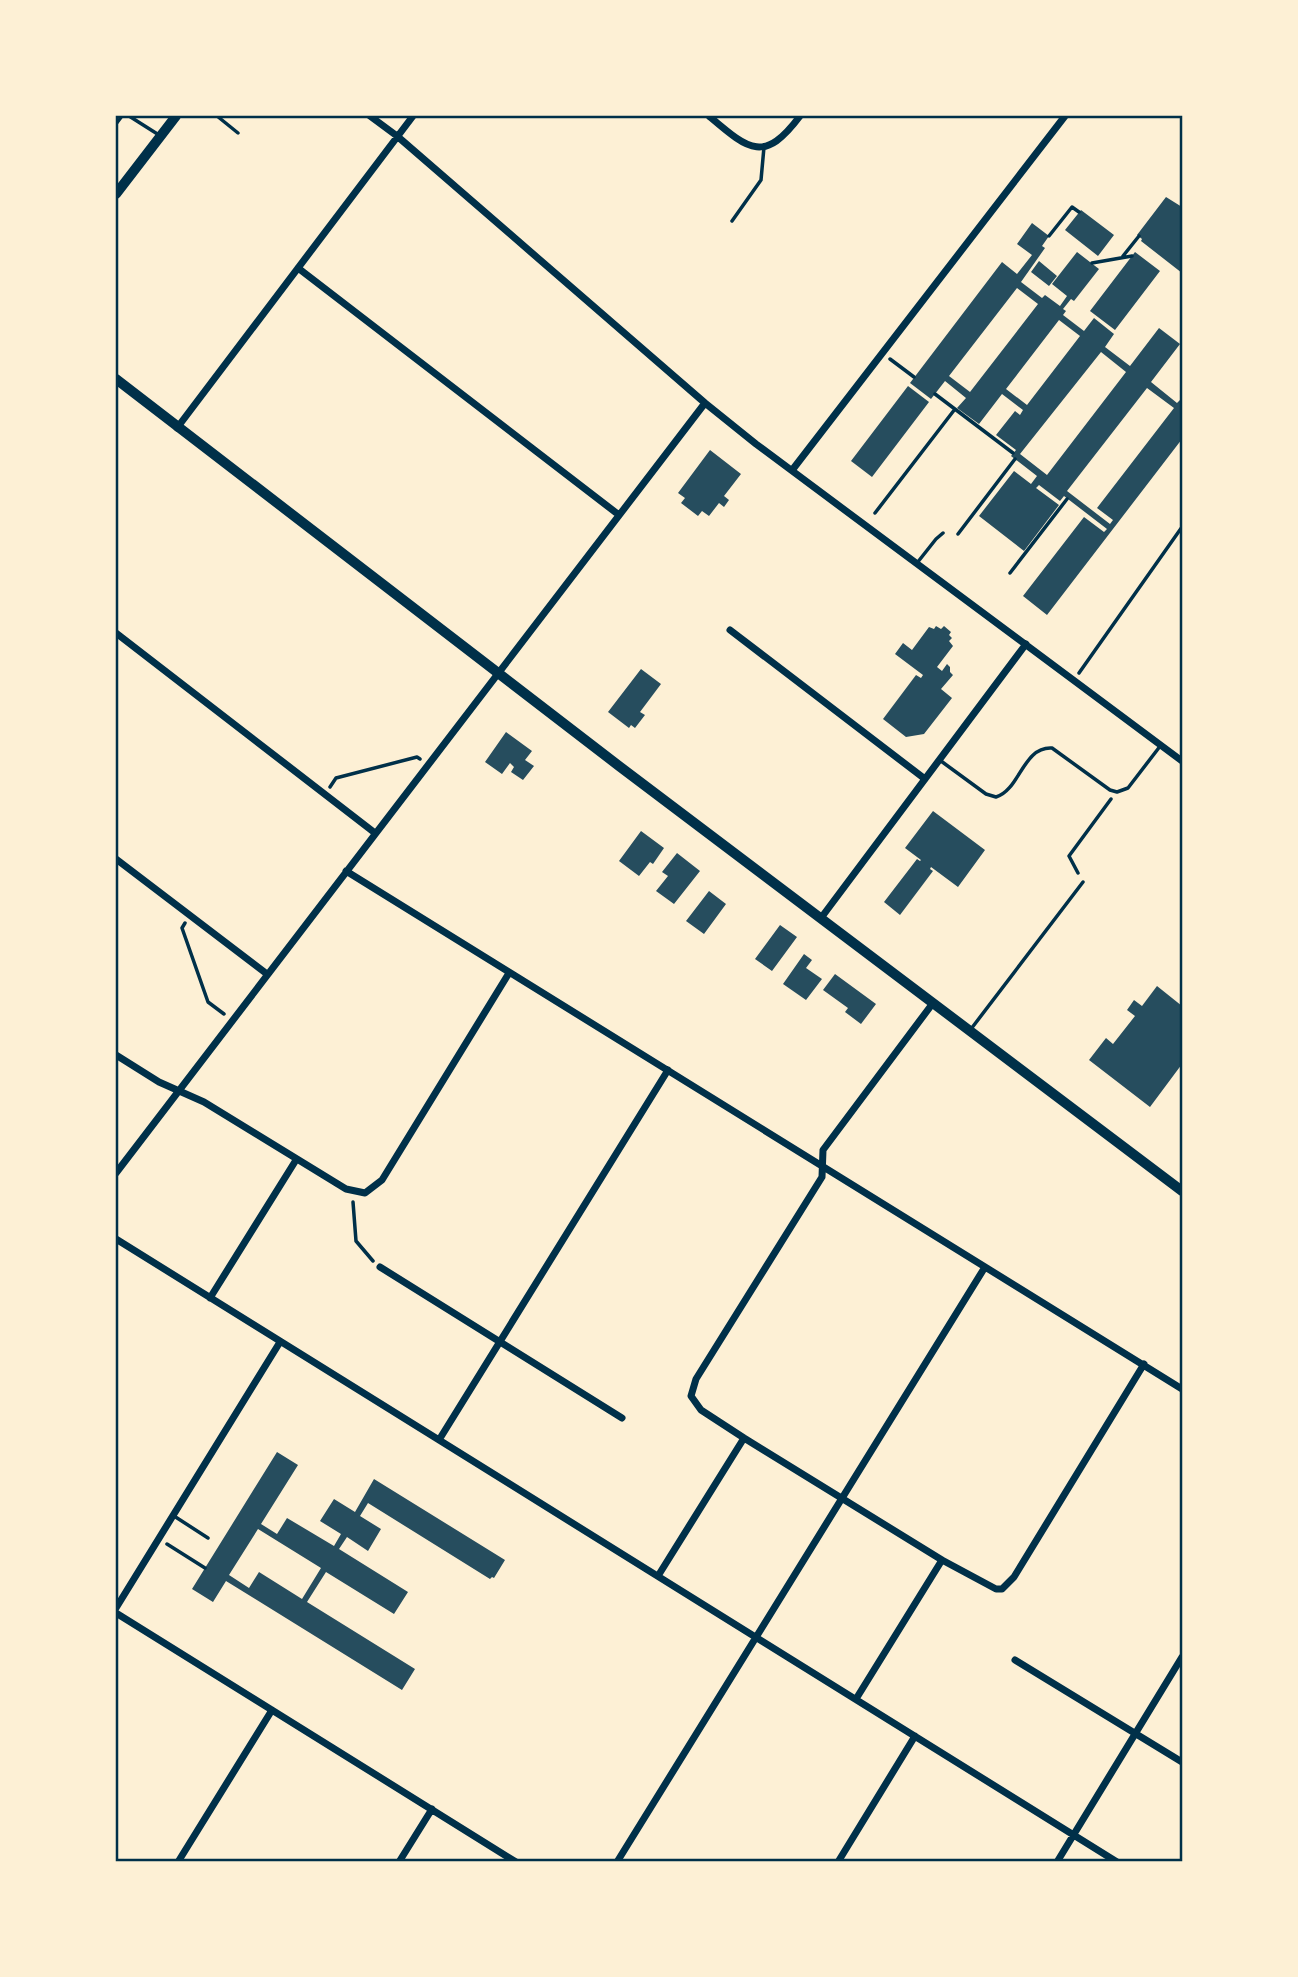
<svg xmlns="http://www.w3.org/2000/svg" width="1298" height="1977" font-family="'Space Grotesk',sans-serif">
	<rect width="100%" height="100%" fill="#fdf0d5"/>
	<path fill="#264d5e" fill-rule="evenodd" d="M1166,197l16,10v66l-41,-32 1,-2 -5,-4z
		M1081,210l33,25 -16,21 -33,-26z
		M1032,223l17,13 -7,10 3,2 -24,34 21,16 3,-3 15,11 7,-10 -15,-12 25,-32 22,17 -25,32 -3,-2 -8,10 3,2 -3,4 21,16 10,-13 20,16 -9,13 25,19 29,-38 21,16 -29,38 26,21 4,-4 1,1v39l-135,176 -24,-19 61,-79 20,15 3,-3 -43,-33 -4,5 -21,-16 -3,3 23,17 -35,46 -45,-35 35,-45 17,13 6,-8 -26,-20 5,-6 -20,-15 19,-24 5,4 3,-5 -21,-16 -23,30 -22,-16 9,-10 -21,-17 -14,18 -21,-16 92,-121 15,12 15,-19 -15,-11zM1017,288l21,16 -68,88 -21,-16zM1059,320l21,16 -53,69 -21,-16zM1101,352l25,20 -79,103 -27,-21zM1147,388l27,20 -77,100 16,12 -3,4 -43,-33z
		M1135,252l25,19 -45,59 -25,-19z
		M1039,261l18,15 -8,10 -18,-14z
		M908,386l21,16 -57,75 -21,-16z
		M710,450l31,24 -17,22 5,4 -5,7 -5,-4 -10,13 -7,-5 -4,5 -17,-13 4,-5 -7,-5z
		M936,626l5,3 3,-3 7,6 -2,3 3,3 -3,3 4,5 -16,21 5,4 5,-7 3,3v5l3,3 -12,14 11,9 -28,36 -18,3 -23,-18 33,-44 5,3 2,-3 -28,-21 8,-11 9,7 17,-23 5,2z
		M641,669l20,15 -21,28 5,3 -10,13 -4,-3 -2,3 -21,-16z
		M506,732l26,19 -7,9 9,6 -11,14 -12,-8 3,-5 -4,-4 -8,11 -17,-12z
		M933,811l52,39 -27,37 -27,-20 -1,2 3,2 -33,44 -16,-13 33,-43 3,2 1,-1 -16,-12z
		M641,831l23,17 -11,16 -3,-2 -11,14 -20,-15z
		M677,853l23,18 -26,33 -18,-13 12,-15 -6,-4z
		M709,891l17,13 -22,30 -18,-13z
		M780,925l17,12 -25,34 -17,-12z
		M804,954l8,6 -6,8 16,11 -16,21 -23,-16z
		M835,974l41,30 -15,20 -16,-12 3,-4 -25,-18z
		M1157,986l25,20v58l-32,43 -61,-47 17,-22 7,6 22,-28 -8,-6 7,-10 8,6z
		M277,1452l21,13 -37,59 16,10 10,-16 47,28 7,-12 -21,-13 14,-22 21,13 19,-33 131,81 -11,18 -2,-1 -2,2 -122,-76 -8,13 21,13 -13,22 -21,-14 -8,12 69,43 -14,22 -68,-42 -19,30 108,67 -13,21 -176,-109 -13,21 -21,-13zM258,1529l63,39 -19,31 -43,-27 -10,16 -20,-13z"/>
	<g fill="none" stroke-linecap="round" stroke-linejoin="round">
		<path stroke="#003049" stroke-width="3.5" d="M1049,236l23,-29 7,5
			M1123,256l16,-20
			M1092,263l40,-7
			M890,359l24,18
			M935,394l78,59
			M875,513l80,-104
			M958,534l57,-75
			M1010,573l57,-74
			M1079,673l103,-146
			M330,787l6,-9 81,-21 3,2
			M1078,873l-9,-17 42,-57
			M185,923l-3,5 26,74 16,12
			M353,1202l3,39 17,20
			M167,1544l38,24"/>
		<path stroke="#003049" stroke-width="3.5" d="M129,116l30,19
			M217,116l21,17
			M116,124l6,-8
			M732,221l29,-41 3,-33
			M917,563l19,-24 7,-6
			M941,761l45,33 10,3c24,-7 27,-51 56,-49l58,42 7,2 11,-4 33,-43
			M971,1029l112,-147
			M174,1516l34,22"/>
		<path stroke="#003049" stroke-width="7" d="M370,116l27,20 308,267 51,41 426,317
			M709,116c40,34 55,48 91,0
			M298,268l321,247
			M177,428l236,-312
			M793,469l272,-353
			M730,630l195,149
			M116,633l259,200
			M116,859l151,115
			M346,871l836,518
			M821,918l205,-274
			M933,1003l-110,147 -1,27 -126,202 -5,17 10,14 43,28 198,122 54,29h6l12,-12 130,-213
			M116,1055l43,27 45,20 142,87 19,4 17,-13 127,-207
			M116,1173l589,-770
			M116,1239l1001,623
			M380,1267l242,151
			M210,1298l86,-138
			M439,1440l229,-370
			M658,1576l86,-138
			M116,1608l164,-266
			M116,1613l400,249
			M1015,1660l167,102
			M856,1699l86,-139
			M178,1862l94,-152
			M399,1862l33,-53
			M617,1862l368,-595
			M838,1862l77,-126
			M1057,1862l125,-205"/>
		<path stroke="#003049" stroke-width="10" d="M116,194l60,-78
			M116,379l503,387 563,425"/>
	</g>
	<rect width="1298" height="1977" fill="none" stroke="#fdf0d5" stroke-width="234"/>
	<rect x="117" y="117" width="1064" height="1743" fill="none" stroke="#003049" stroke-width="2.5"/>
</svg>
